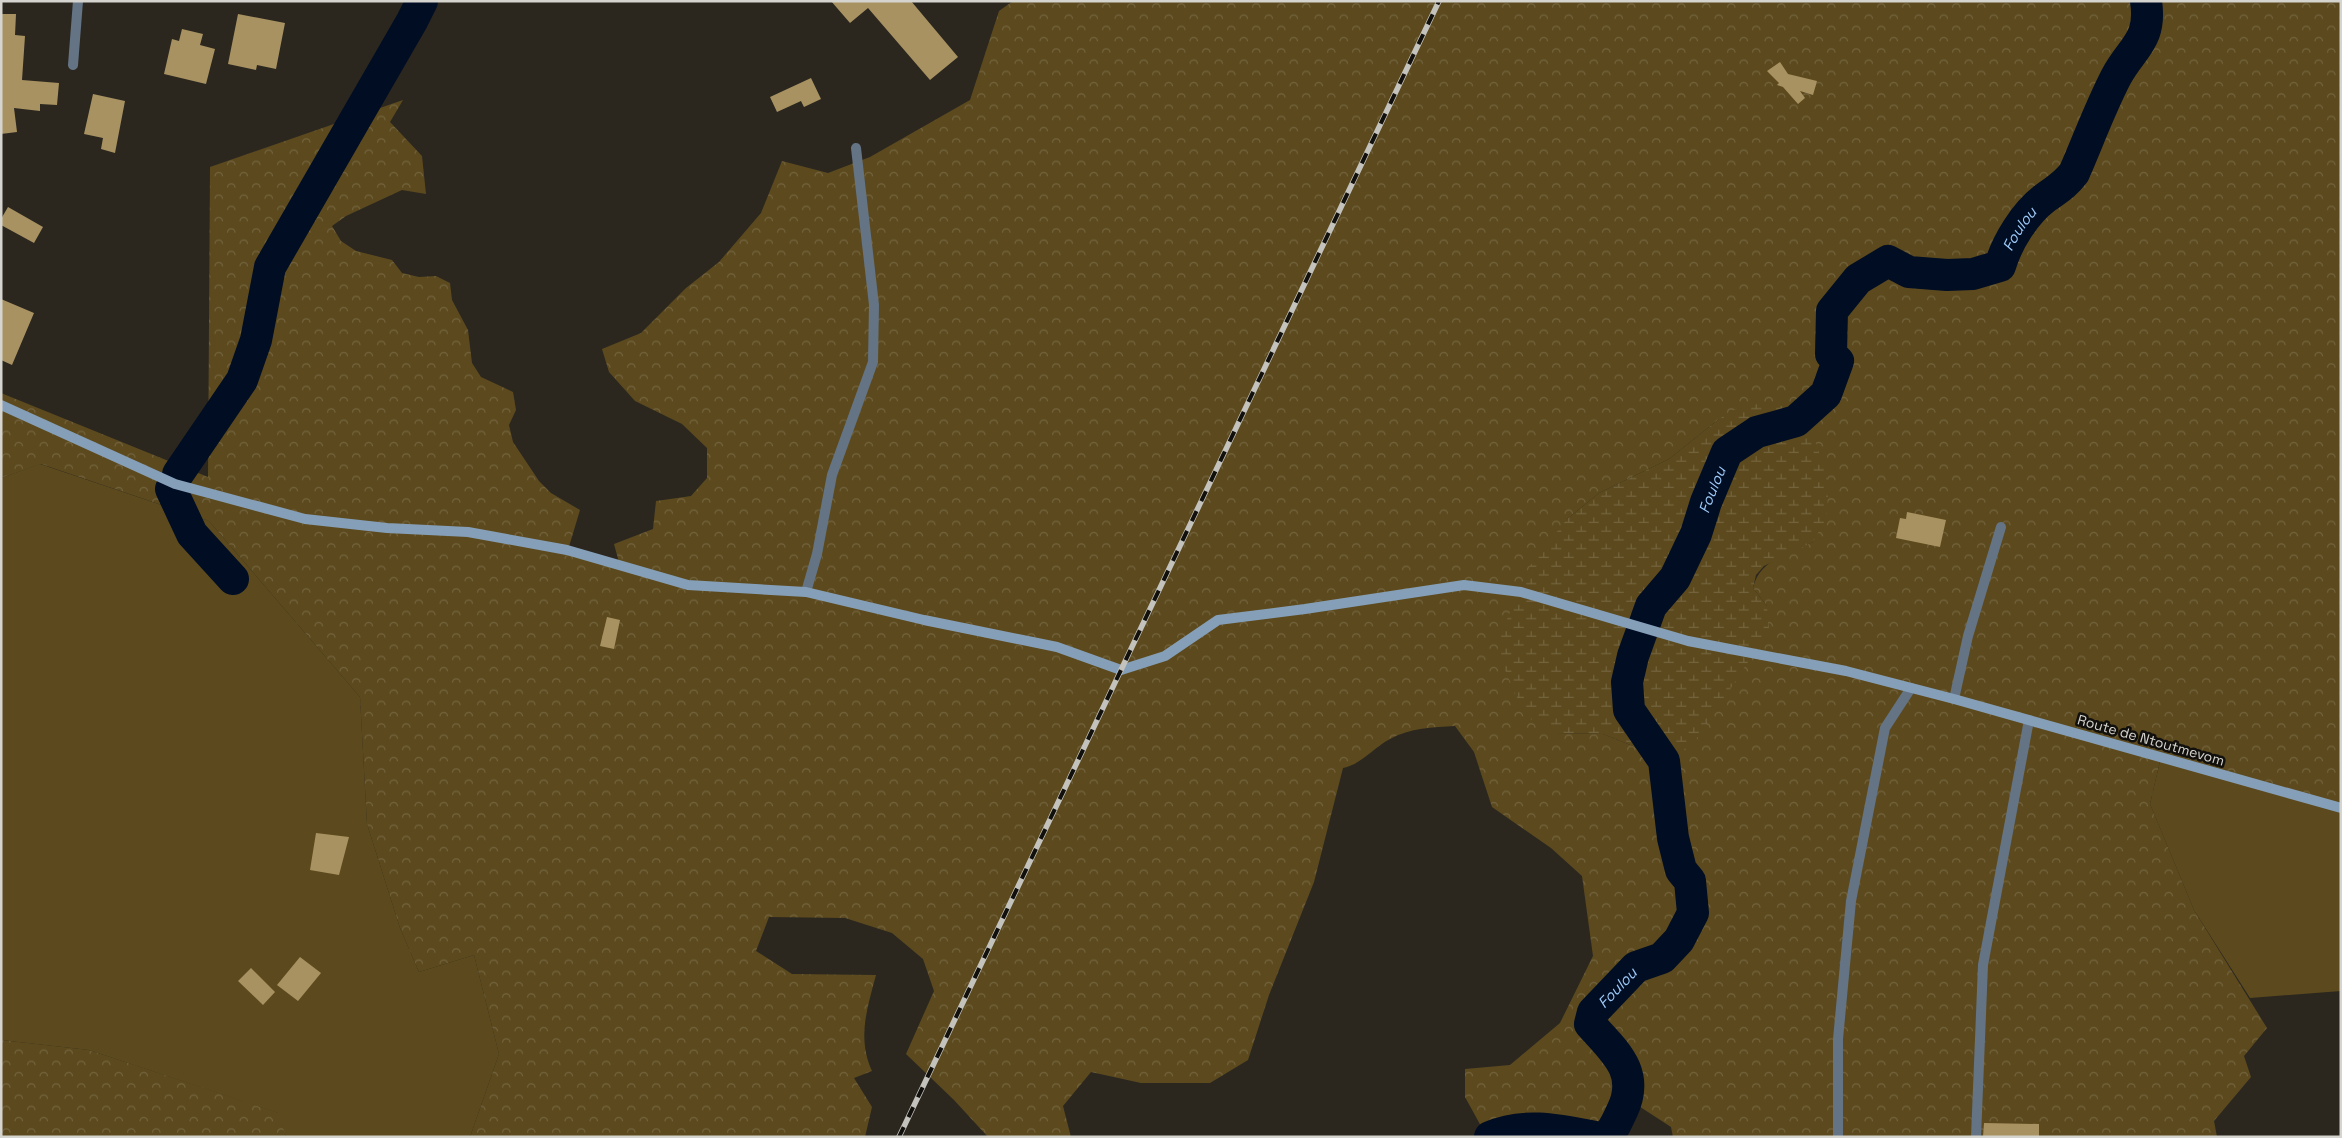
<svg xmlns="http://www.w3.org/2000/svg" width="2342" height="1138" font-family="'Space Grotesk',sans-serif">
	<defs>
		<pattern id="forest-crowns" width="20" height="18" patternUnits="userSpaceOnUse" patternTransform="scale(1.25)"><rect width="20" height="18" fill="#5c4a1e"/><path d="M2 6a3 3 0 1 1 6 0M12 15a3 3 0 1 1 6 0" fill="none" stroke="#73633e"/></pattern>
		<pattern id="wetland-marsh" width="20" height="14" patternUnits="userSpaceOnUse" patternTransform="scale(1.25)"><rect width="20" height="14" fill="#5c4a1e"/><path d="M1 5h8M5 5V1M11 12h8M15 12V8" fill="none" stroke="#73633e"/></pattern>
	</defs>
	<rect width="100%" height="100%" fill="#2b271f"/>
	<path fill="#5c4a1e" d="M40,464l169,57 151,176 7,127 33,104 19,44 55,-17 25,99 -29,83h-184l-8,-24 -189,-63 -88,-10v-562z
		M2161,757l180,51v183l-91,7 -56,-88 -44,-106z"/>
	<path fill="url(#forest-crowns)" fill-rule="evenodd" d="M1013,1h1328v807l-180,-51 -11,47 44,106 73,118 -23,28 7,21 -37,44 3,16h-544l-2,-10 -43,-28 -15,32 -7,6h-119l-22,-40v-28l45,-4 50,-42 33,-67 -11,-80 -31,-28 -59,-41 -18,-55 -19,-26c-22,1 -45,2 -65,13 -17,9 -28,25 -47,29l-29,114 -45,113 -21,65 -38,23h-69l-50,-11 -28,34 8,31h-83l-34,-37 -48,-46 28,-63 -11,-32 -31,-26 -47,-15 -76,-1 -13,34 36,23 84,1c-9,34 -19,63 -4,96l-18,7 18,29 -7,30h-395l29,-83 -25,-99 -55,17 -19,-44 -33,-104 -7,-127 -151,-176 -168,-57 -40,14v-85l207,84 2,-310 193,-67 -13,22 32,34 4,38 -24,-4 -56,26 -14,10 9,15 15,10 36,9 10,13 17,4 17,-1 14,7 2,17 16,30 4,33 9,14 32,15 3,18 -7,15 4,17 26,39 12,12 29,17 -12,40 52,16 -6,-22 39,-15 3,-28 35,-5 16,-18v-30l-25,-24 -47,-23 -26,-29 -7,-23 39,-16 45,-45 33,-26 42,-49 21,-52 46,12 42,-16 100,-57 29,-89zM1719,419l94,123c-25,12 -54,18 -60,46l14,18 -109,150 -55,-22 -47,-1 11,-214 32,-26 70,-34z
		M1,1040l88,10 190,63 7,24h-285z"/>
	<path fill="url(#wetland-marsh)" d="M1767,403l38,8 24,72 -3,36 -13,23 -49,24 -8,9 -3,13 14,18 2,24 -69,105 -19,17 -23,4 -55,-22 -47,-1 -31,-17 -26,-60 2,-23 29,-67 37,-47 32,-26 70,-34 50,-40 22,-13z"/>
	<g fill="none" stroke-linecap="round" stroke-linejoin="round">
		<g stroke="#000d23" stroke-width="32">
			<path d="M178,474l64,-94 14,-40 14,-73 142,-246 10,-20"/>
			<path d="M171,489l21,45 41,45"/>
			<path d="M1490,1137c35,-15 69,-7 105,0"/>
			<path id="s1" d="M1606,1137c8,-7 11,-16 16,-26 19,-39 -8,-60 -32,-87l3,-12 43,-45 26,-9 17,-18 14,-27 -3,-32 -9,-11 -8,-32 -9,-77 -35,-51 -2,-28 6,-26 18,-50 24,-28 21,-44 10,-32 21,-50 30,-20 39,-11 30,-27 12,-33 -7,-7 1,-43 26,-32 30,-18 21,11 38,3 26,-1 27,-8c7,-24 25,-53 45,-68 12,-9 19,-12 29,-25 14,-32 26,-65 42,-96 16,-30 36,-36 30,-76"/>
		</g>
	</g>
	<path fill="#a89261" d="M831,1h80l47,56 -28,23 -62,-72 -18,15z
		M1,14h15l-1,21 10,1 -3,44 37,3 -2,22 -17,-1v7l-26,-3 3,24 -16,2z
		M238,14l47,9 -9,46 -19,-4 -1,5 -28,-6z
		M182,29l21,5 -3,11 15,4 -9,35 -42,-10 8,-35 7,2z
		M1780,62l8,12 29,7 -4,14 -13,-4 5,7 -7,6 -15,-17 -6,-2 2,-2 -12,-12z
		M811,78l10,21 -17,8 -3,-6 -24,11 -7,-15z
		M93,94l32,7 -10,52 -14,-4 2,-11 -19,-4z
		M8,207l35,20 -9,16 -33,-18v-6z
		M1,299l33,14 -22,52 -11,-5z
		M1907,512l39,8 -6,27 -44,-9 4,-20 6,1z
		M607,617l13,3 -6,29 -14,-3z
		M316,833l33,4 -10,38 -29,-5z
		M300,957l21,16 -23,28 -21,-16z
		M251,968l24,24 -12,13 -25,-24z
		M1984,1123l55,1v13h-56z"/>
	<g fill="none" stroke-linecap="round" stroke-linejoin="round">
		<path stroke="#647484" stroke-width="10" d="M73,65l5,-64
			M806,592l11,-38 15,-79 41,-113 1,-57 -18,-157
			M1954,699l14,-63 33,-109
			M1838,1137v-98l13,-138 34,-173 26,-40
			M1976,1137l7,-172 46,-245"/>
		<path stroke="#859fb9" stroke-width="10" d="M1,405l174,79 130,35 82,9 81,4 99,18 121,35 118,7 118,28 133,27 64,23 44,-14 53,-36 87,-11 159,-24 57,7 167,49 158,30 108,28 387,109"/>
		<g stroke="#c4c2bc" stroke-width="5.5">
			<path id="rail" d="M899,1137l540,-1136"/>
		</g>
		<use href="#rail" stroke="#12100d" stroke-width="4" stroke-dasharray="11" stroke-linecap="butt"/>
	</g>
	<g text-anchor="middle" dominant-baseline="central" stroke-width="5" stroke-linejoin="round" paint-order="stroke">
		<g font-size="14" fill="#d6d4cf" stroke="#12100d">
			<text transform="translate(2151 740) rotate(16)">Route de Ntoutmevom</text>
		</g>
		<g font-size="15" font-style="italic" fill="#9dcaf8" stroke="#12100d">
			<text stroke="none"><textPath href="#s1" startOffset="1228">Foulou</textPath></text>
			<text stroke="none"><textPath href="#s1" startOffset="748">Foulou</textPath></text>
			<text stroke="none"><textPath href="#s1" startOffset="178">Foulou</textPath></text>
		</g>
	</g>
	<rect width="2342" height="1138" fill="none" stroke="#d6d4cf" stroke-width="5"/>
</svg>
